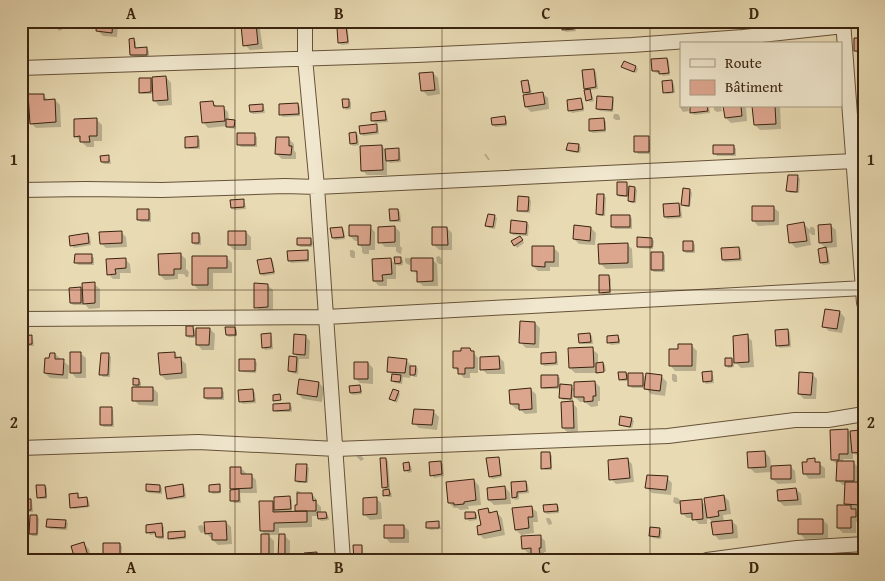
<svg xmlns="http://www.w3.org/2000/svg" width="885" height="581" font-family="'Gentium Book Plus',serif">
	<rect width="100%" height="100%" fill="#e8dab3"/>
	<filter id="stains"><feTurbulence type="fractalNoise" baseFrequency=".004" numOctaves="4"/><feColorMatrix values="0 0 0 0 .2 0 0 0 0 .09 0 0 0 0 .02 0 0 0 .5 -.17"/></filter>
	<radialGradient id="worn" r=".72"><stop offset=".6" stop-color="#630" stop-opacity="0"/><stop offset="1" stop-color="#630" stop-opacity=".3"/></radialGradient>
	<path fill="#0003" d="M77,21h17v2l-15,2z
		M99,21h17l2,3 -1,13 -14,-1 -5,-5z
		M340,21h4l2,2v5l2,2 1,14 -7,1 -3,-2 5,-15 -4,-4z
		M478,21h19v6l-14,1z
		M563,21h12l1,10 -10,1 -3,-3z
		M691,21h10l1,4 -8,1 -3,-2z
		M754,21h13v4l-10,1z
		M60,23l2,2 1,4 -4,2 -2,-3 -1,-4z
		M255,24l5,5 3,20 -13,1 -5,-5z
		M860,39l4,4 -2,-1v11h-5l-2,-2z
		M134,40l2,2v7l10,-1 3,3v5l-16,1 -2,-2z
		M667,59l2,2 1,14 -7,1 -3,-3h-4l-2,-2z
		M623,67h13l2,2 -2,4 -11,-4z
		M594,70l2,2 2,17 -9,1 2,2 3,9 -4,1 -3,-2 1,-10 -2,-2z
		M433,73l5,5 2,16 -12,2 -5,-5z
		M166,77l5,6 1,22 -13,1 -5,-6v-6h-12l-2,-2 11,-13 2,2z
		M671,81l3,3 1,9 -8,1 -3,-2z
		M527,82l3,2 2,11 10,-2 6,5 1,11 -18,3 -5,-5 2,-11 -4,-4z
		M43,95l6,6 6,-1 5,5 1,22 -25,1 -5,-5z
		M612,98l2,2 -1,12 -13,-1 -3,-2z
		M348,100l3,2v7l-5,1 -2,-3z
		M581,100l2,2 1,9 -12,2 -3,-3z
		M213,103l5,4h5l5,5 1,8 5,1 2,2v6l-7,-1 -2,-2 -19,2 -5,-6z
		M298,104l2,3v9l-17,1 -2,-2z
		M680,104h1v2h7l1,5 -6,1 -2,-3z
		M262,105l2,2 1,6 -12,1 -2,-2z
		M691,106h18l1,7 -16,2 -2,-2z
		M714,106h7l1,5 -5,1 -3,-2z
		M724,106h20l2,2 1,13 -16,2 -5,-5z
		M754,106h26l1,23 -21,1 -5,-5z
		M385,113l2,2 1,7 -13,1 -3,-3z
		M614,114h4l2,3v3h-4l-3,-2z
		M504,118l3,2v6l-12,1 -2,-2v-6z
		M96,119l6,6v16h-8v6h-7l-12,-11z
		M604,119l2,3v10l-13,1 -3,-2z
		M376,125l2,2 1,7 -16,2 -2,-3z
		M21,126h3l3,2v9h-6z
		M355,133l3,2 1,10 -6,1 -2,-3z
		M254,135l3,2v10h-16l-3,-3z
		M198,138l2,2v9h-11l-2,-2z
		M648,138l2,2v14h-12l-2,-3z
		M289,139l5,5v6l2,3v6h-14l-6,-5z
		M569,144l10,1 2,3 -1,5 -10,-1 -2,-2z
		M382,146l4,4h12l2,2 1,10 -11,1 -3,-3v15h-20l-5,-5z
		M734,146l2,3v7h-19l-2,-3z
		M484,154h2l4,6h-2z
		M108,156l2,3 1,5h-7l-2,-2z
		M798,177l2,2 -1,14h-9l-2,-3z
		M627,184l2,3 6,1 2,2 -1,13h-5l-2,-2v-4h-9l-2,-2z
		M690,190l2,3 -2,14h-5l-2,-3z
		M604,195l2,3 -1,18h-6l-2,-2z
		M528,198l3,3 -1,12 -10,-1 -2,-2z
		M243,201l2,2 1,6 -12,1 -2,-2z
		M678,204l3,2 1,12 -15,1 -2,-3z
		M773,207l6,5v13l-21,1 -5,-6z
		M149,210l2,3v9h-10l-3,-3z
		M398,210l2,2 1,10h-8l-2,-2z
		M494,216l3,2 -2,11 -6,-1 -2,-2z
		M630,216l2,3v10h-17l-3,-3z
		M527,223l2,2 -1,11 -15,-1 -2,-3z
		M804,224l6,6v-3h3l2,2v6h-3l-3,-3 2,13 -15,3 -5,-5z
		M830,225l6,5 1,17 -11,1 -6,-5z
		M370,227l5,5v18h-6v4h-5l-2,-2v-4l-3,-4v-3h-4l-5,-5z
		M395,227l5,5v14l2,2 -1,6 -3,-1 -2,-2v-4h-11l-5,-5z
		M342,228l2,2 1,9 -10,1 -2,-2z
		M447,228l5,5v17h-13l-5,-5z
		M591,228l5,5 -1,12 -16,-1 -5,-5z
		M121,232l5,5 1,10 -21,1 -5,-5z
		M246,232l5,5v13h-17l-5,-5z
		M88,234l2,2 1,9 -17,3 -2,-2z
		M199,234l2,3v8h-6l-2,-2z
		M310,239l3,3 -1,5h-12l-2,-3z
		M522,239l2,4 -7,5 -4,-6z
		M652,239l2,2 -1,8 -13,-1 -2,-2z
		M693,242l2,3v8h-9l-2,-2z
		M627,244l5,5 1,19 -27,1 -6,-6z
		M554,248l5,5v14h-9v4h-12l-5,-5z
		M739,248l2,2 1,11 -17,1 -2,-2z
		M826,249l2,2 2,13 -7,1 -2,-3z
		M350,250h3l2,2v6h-3l-2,-2z
		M307,251l2,2v9l-18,1 -2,-3z
		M662,253l3,2v17h-11l-2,-2z
		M180,254l6,5v10l3,3 -1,5h-2l-2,-3h-6v5l-13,1 -5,-5z
		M92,256l2,2v7h-16l-2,-3z
		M439,256l2,2 1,6h-3l-2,-2 1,24h-15l-5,-5v-6l-5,-5 19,-11 5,5 -1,-7z
		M193,258h34l5,5v10h-19v16h-15l-5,-5z
		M400,258l3,2v5l-5,1 -2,-3z
		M405,258h4l2,2 -1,5 -3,-1 -2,-2z
		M125,259l5,5 1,9h-11v6h-7l-5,-5z
		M271,259l2,2 2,13 -12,2 -2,-2z
		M390,259l6,6v14h-9v7h-8l-5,-5z
		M609,276l2,3v15l-8,1 -3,-3z
		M94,284l6,5v19l-11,1 -6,-7v3h-10l-2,-2 9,-15 4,4z
		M267,285l6,5v22h-12l-5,-5z
		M840,312l5,6 -3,15 -13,-2 -6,-5z
		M535,323l5,5 -1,20h-13l-5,-5z
		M193,328l4,4 13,-3 5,5 -1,16h-12l-5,-6v-6h-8l-2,-3z
		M235,328l2,2v6l-8,1 -2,-2z
		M788,330l2,3 1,14 -11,1 -3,-3z
		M590,334l2,2 1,8h-11l-2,-2z
		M270,335l2,2 1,12 -8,1 -2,-3z
		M305,336l5,5 -1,18h-10l-1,15 -6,-1 -3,-2 1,-13h9l-5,-4z
		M747,336l5,5 2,26 -13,1 -5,-5z
		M21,337h10l2,2 1,7h-12z
		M618,337l2,2v5l-9,1 -2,-2z
		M692,346l5,5 -1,20h-21l-5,-6 9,-14z
		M470,349l8,9v15h-8v5h-6l-9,-10 7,-16z
		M592,349l6,5v10l5,-1 2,2 1,6h-8v2h-23l-5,-5z
		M80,353l6,5v20h-10l-5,-6z
		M174,353l12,11 1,14 -21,2 -5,-5z
		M55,354l14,12 -1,13 -18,-1 -5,-5 5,-14z
		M555,354l2,2 1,9 -13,1 -3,-2z
		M109,355l2,2 -1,20h-7l-2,-3z
		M499,357l5,5 1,12h-18l-5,-5z
		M732,359l2,2v6l-6,1 -2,-3z
		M254,360l3,3 -1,10 -13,-1 -3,-2z
		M406,360l5,5v2h4l3,2 -1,8h-3l-3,-3 -1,4 -7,-1 -1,7 -7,-1 -2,-2v-5l-5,-5z
		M368,363l5,5v16l-13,-1 -5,-5z
		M626,373l4,4 13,-2 4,4 14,-3 6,6 -2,14 -14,-2 -5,-6h-14l-2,-2v-5h-8l-2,-2z
		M711,373l2,2 1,8 -8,1 -2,-3z
		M672,374h3l2,2v6h-3l-2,-2z
		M812,374l5,5 -1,20h-12l-5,-5z
		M557,376l3,2v8h11l4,4 20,-8 5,5v14h-2v5l-7,1 -6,-5h-5l-5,-5v-6h-2v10l-3,-1 7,8 1,25h-10l-5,-5 7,-28h-7l-3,-2 1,-9h-17l-2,-2z
		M138,380l3,2v6h12l5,5v13l-19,-1 -5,-5 3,-12 -3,-3z
		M319,383l5,5 -2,14 -19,-3 -5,-5z
		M359,386l2,2 1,6 -9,1 -2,-2z
		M221,389l3,3v8h-17l-2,-2z
		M530,389l6,5 1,19 -12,1 -5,-5h-4l-5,-5z
		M253,390l2,3 1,10 -13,1 -3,-3z
		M398,392l2,2 -3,9 -7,-4z
		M290,405l2,2v5h-16l-2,-2z
		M111,408l2,2 1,17h-10l-3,-2z
		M434,412l5,5 -2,13 -18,-2 -5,-5z
		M632,419l2,2 -2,7 -10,-2 -2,-2z
		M847,430l5,5 8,-3 2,2 2,20 -8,1 -3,-3v7h-10l1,4h10l5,5v15l5,5v22l-8,-1v2l5,5 -1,6h-4v11h-13l-5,-5 7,-22 1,-21h-3l-6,-5 1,-15 -6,-5z
		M765,452l5,6 1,9 19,-1 5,5 1,12 -18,1 -6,-5v-7l-17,1 -5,-5 -2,-14z
		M359,453l5,6 -3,2 -5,-5z
		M550,453l2,3v14h-7l-2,-2z
		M498,458l2,2 2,17 -10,2 -2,-3z
		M386,459l2,2 2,28h-2l3,3 1,5h-5l-2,-2 1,-5 -3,-3z
		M627,459l5,5 2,18 -18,2 -5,-5z
		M814,460l11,8v10l-16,1 -5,-6z
		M440,462l3,2 1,12 -10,2 -2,-3z
		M408,463l3,3 1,6 -4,1 -2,-3z
		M306,466l3,2 -1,15h-10l-2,-2z
		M241,468l5,5v2h5l5,5 1,13h-17l1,10h-7l-2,-2 2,-10 -2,-3z
		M667,478l5,5 -1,12 -19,-2 -5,-5z
		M474,480l5,6 2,19 -13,1 1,3 -9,1 -2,-2h-4l-5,-5z
		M526,482l2,3 1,8 -10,1v5l-4,1 -2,-3 -1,-14z
		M182,485l3,3 1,10 -16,2 -2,-2z
		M45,486l2,2v11h-7l-2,-2z
		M160,486l2,2v6l-13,-1 -2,-2z
		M219,486l2,2v5l-8,1 -3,-3z
		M505,487l5,6 1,11 -17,1 -5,-5z
		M796,489l5,5 1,11 -18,1 -5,-5z
		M296,491h3l3,4 10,-1 5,6v3l4,4v6h5l2,2 1,5 -8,1 -2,-3v-2h-7v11l-33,1v7h-11l6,6v18h6l5,-23 5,5v19h-28l4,-24 -5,-6 11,-28 4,3 14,-7 2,2v13h4v-7h3v-10l-3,-3z
		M77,494l2,2 1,4 7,-1 2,2 1,6 -16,2 -3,-2z
		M724,496l5,5 2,13 -8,1 1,7 8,-1 5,5 1,12 -19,2 -5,-6 -1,-12 -6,-5v7h-8l-6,-6h-6l-5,-5 -1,-9h-5l-3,-2 1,-5 4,1 2,2v2l21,-1 5,5z
		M376,498l5,5 1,16 -12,1 -5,-5z
		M21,500h9l2,2 1,10h-12z
		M557,505l2,2v6l-12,1 -2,-2z
		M531,507l6,5 1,10h-5l1,11 -13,2 -5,-5z
		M488,509l4,5 5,-1 5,5 3,17 -21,4 -5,-5z
		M475,513l2,2v5l-8,1 -2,-3z
		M37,516l2,3 -1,17h-6l-3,-4v2l-8,-1v-14l6,1 3,3z
		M546,518h3l2,2 1,4 -3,1 -2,-3z
		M823,520l5,5v13l-23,1 -5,-5z
		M65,521l3,2 -1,7 -17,-1 -2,-2z
		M226,522l5,5 1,17 -14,1 -5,-5v-2h-2l-5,-5v-1l-5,1 -2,-3 -1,-4 4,-1 4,4z
		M438,522l2,3 1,4 -11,1 -2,-2z
		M161,525l3,2v12h-5l-2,-2v-3l-7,1 -2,-3z
		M404,526l5,5v12h-19l-5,-6z
		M660,529l2,2 -1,8 -8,-1 -3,-2z
		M184,532l2,2v5l-15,1 -2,-2z
		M540,536l5,5 1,11h-2v7h-6l-6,-6h-4l-5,-5z
		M84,544l5,5 3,11h-16z
		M120,544l2,3 -1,11h-15l-2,-3z
		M361,546l2,2v12h-8z"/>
	<path fill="#dca58d" stroke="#3a240f" d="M97,21h16l-1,12 -16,-2z
		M562,21h12v8l-12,1z
		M256,23l2,21 -15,2 -2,-21z
		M346,26l2,16 -10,1 -1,-15z
		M134,38l1,10 12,-1v8h-17l-1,-16z
		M854,38h6v13h-6z
		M667,58l2,15 -10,1v-3h-7l-1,-12z
		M624,61l12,5 -2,6 -13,-5z
		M594,69l2,18 -12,2 -2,-19z
		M433,72l2,18 -14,1 -2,-18z
		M166,76l2,24 -15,1 -1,-24z
		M139,78h12v14l-12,1z
		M528,80l2,12 -7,1 -2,-12z
		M672,80l1,12 -10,1 -1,-12z
		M590,89l2,10 -6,2 -2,-11z
		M543,92l2,12 -20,3 -2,-12z
		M28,94h16v6l11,-1 1,23 -26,2z
		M597,96l16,1 -1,13 -16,-1z
		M581,98l2,11 -15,2 -1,-11z
		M342,99h7v8l-6,1z
		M213,101l1,5h10l1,15 -23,2 -2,-21z
		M298,103l1,11 -20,1v-11z
		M263,104v7l-13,1 -1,-7z
		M690,106h17l1,5 -18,2z
		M723,106h18l1,10 -17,2z
		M752,106h23l1,18 -22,1z
		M385,111l1,9 -15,1v-8z
		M505,116l1,8 -14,1 -1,-7z
		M97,118v18h-8l1,6h-10v-6l-6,1v-18z
		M604,118l1,12 -16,1v-12z
		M226,119l9,1 -1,7h-8z
		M377,124v8l-17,2 -1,-8z
		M21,125h4v10h-4z
		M356,132l1,11 -7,1 -1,-11z
		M237,133h18v12h-18z
		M198,136v11l-13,1v-11z
		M634,136h15v16h-15z
		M276,137h13v9h3l-1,9 -16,-1z
		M568,143l11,1 -1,8 -12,-2z
		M382,145l1,25 -22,1 -1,-25z
		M713,145h21v9h-21z
		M399,148v12l-13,1 -1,-12z
		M109,155v7h-8l-1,-6z
		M788,175h10l-1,17 -11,-1z
		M617,182h10v14l-10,-1z
		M629,186l6,1 -1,15 -6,-1z
		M683,188l7,1 -1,17 -8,-1z
		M597,194h7l-1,21 -7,-1z
		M518,196l11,1 -1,14h-11z
		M244,199v8l-13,1 -1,-8z
		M679,203l1,13 -16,1 -1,-13z
		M752,206h22v15h-22z
		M137,209h12v11h-12z
		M389,209h9l1,11 -9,1z
		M488,214l7,1 -2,12 -8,-1z
		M611,215h19v12h-19z
		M511,220l16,2 -1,12 -16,-1z
		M804,222l3,19 -18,2 -2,-18z
		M831,224l1,18 -13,1 -1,-18z
		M349,225h22l-1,20h-12v-9h-9z
		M574,225l17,2 -1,14 -17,-2z
		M395,226v16l-17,1v-16z
		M342,227l2,10 -12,1 -2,-10z
		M432,227h15l1,18h-16z
		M122,231v12l-22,1 -1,-12z
		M228,231h18v14h-18z
		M88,233l1,10 -19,3 -1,-10z
		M192,233h7v10h-7z
		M520,236l3,4 -9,6 -3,-5z
		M637,237l15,1v9h-15z
		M297,238h14v7h-14z
		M683,241h10v10h-10z
		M628,243v20l-29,1 -1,-20z
		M532,246h22v16h-9v5l-13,-1z
		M739,247l1,12 -18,1 -1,-12z
		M826,247l2,15 -8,1 -2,-14z
		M308,250v10l-20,1 -1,-10z
		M651,252h12v18h-12z
		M181,253v16h-7v6h-15l-1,-21z
		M75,254h17v9h-18z
		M192,256h35v12h-19v17h-16z
		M394,257h7v6l-6,1z
		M126,258v10l-11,1 1,5 -9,1 -1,-16z
		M271,258l3,14 -14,2 -3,-14z
		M391,258l1,16 -10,1 1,6h-10l-1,-22z
		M411,258h22v23l-16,1v-11h-6z
		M599,275h10l1,17 -11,1z
		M95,282v21l-12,1 -1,-21z
		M254,283l14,1v23l-14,1z
		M81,287v16h-11l-1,-15z
		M825,309l15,2 -3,18 -15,-2z
		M520,321l15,1v22l-16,-1z
		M186,326h7l1,10h-8z
		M225,327h10l1,8h-10z
		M196,328h14l-1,17h-13z
		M788,329l1,16 -13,1 -1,-16z
		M271,333v14l-9,1 -1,-14z
		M590,333l1,9 -12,1 -1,-9z
		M294,334l12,1 -1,20 -12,-1z
		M748,334l1,28 -15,1 -1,-27z
		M32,335v9l-11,1v-9z
		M618,335l1,7 -12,1v-7z
		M678,344h14v22h-23v-17h9z
		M593,347l1,20 -25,1 -1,-20z
		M461,348h9l1,3h3v17h-9v6h-7v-6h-5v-17h8z
		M70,352h11v21h-11z
		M175,352v6l6,-1 1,16 -22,2 -2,-22z
		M556,352v11l-15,1v-11z
		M50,353h5v6h9l-1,16 -19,-2 1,-15h4z
		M101,353h8l-1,22h-9z
		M289,356l8,1 -1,15 -8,-1z
		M499,356l1,13 -20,1v-13z
		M388,357l19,2 -2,14 -18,-1z
		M725,358h7v8h-7z
		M239,359h16v12h-16z
		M354,362h14v17h-14z
		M603,362l1,10 -8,1v-10z
		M410,366h6l-1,9h-5z
		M712,371v10l-9,1 -1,-10z
		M618,372h8l1,7 -8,1z
		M799,372l14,1 -2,22 -13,-1z
		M628,373h15v13h-15z
		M646,373l16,2 -2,16 -16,-2z
		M392,374l9,1 -1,7 -9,-1z
		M541,375h17v12l-17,1z
		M133,378l6,1v6h-6z
		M299,379l20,3 -2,15 -20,-3z
		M595,381l1,15h-3v5l-9,1v-5h-10v-15z
		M560,384l12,1 -1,14 -12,-1z
		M360,385l1,7 -11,1 -1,-7z
		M132,387h21v14h-21z
		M204,388h18v10h-18z
		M531,388l1,21 -13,1v-6h-9l-1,-14z
		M253,389l1,12 -15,1 -1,-12z
		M393,389l6,2 -4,10 -6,-2z
		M280,394l1,6 -8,1v-6z
		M573,401l1,27h-12l-1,-26z
		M290,403v7l-17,1v-7z
		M100,407h12v18h-12z
		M414,409l20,1 -2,15 -20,-1z
		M620,416l12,2 -2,9 -11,-2z
		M848,429v25h-9v6h-8l-1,-30z
		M860,430l2,22 -10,1 -2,-22z
		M765,451l1,16 -18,1 -1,-16z
		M541,452h9l1,16 -10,1z
		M499,457l2,18 -12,2 -3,-19z
		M380,458h6l2,29 -6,1z
		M628,458l2,20 -21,2 -1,-20z
		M815,458v4h5v12h-17l-1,-12h5v-3z
		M441,461l1,13 -12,2 -1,-14z
		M837,461h17v20h-18z
		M409,462l1,8 -6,1 -1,-8z
		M296,464h11l-1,18 -11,-1z
		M791,465v14h-20v-13z
		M230,467h11v7h11v14l-22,1z
		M647,475l21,1 -2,14 -21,-2z
		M474,479l2,21 -12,2v2l-10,1v-2h-6l-2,-21z
		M526,481l1,10 -10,1v5l-5,1 -1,-16z
		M845,482h15l-1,5h3l-1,18 -17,-1z
		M146,484l14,1v7l-14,-1z
		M183,484l1,12 -17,3 -2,-12z
		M220,484v8h-11v-7z
		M36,485h9l1,12 -9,1z
		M505,486l1,13 -18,1 -1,-12z
		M796,488l2,12 -20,1 -1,-11z
		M239,489v12h-9v-11z
		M389,489l1,6 -7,1v-6z
		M78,493v5l9,-1 1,9 -18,2 -1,-14z
		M297,493h15l1,8 3,-1v11h-21v-6h2z
		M724,495l2,15 -8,1 1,5 -12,2 -3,-20z
		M290,496l1,13 -17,1v-13z
		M377,497v17l-14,1v-17z
		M21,499h10v11h-10z
		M702,499l1,20 -11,1v-7l-11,1 -1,-13z
		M259,501h14v11l34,-1v11l-33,1v8h-14z
		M557,504l1,7 -14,1 -1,-7z
		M837,505h14v4h5v8h-5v11h-14z
		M532,506l1,11h-5l1,11 -14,2 -3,-22z
		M488,508l1,5 8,-2 4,19 -23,5 -1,-9 4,-1 -3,-15z
		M317,512h9l1,6 -9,1z
		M465,512h10l1,6 -11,1z
		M30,515h7v19h-8z
		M21,518l7,1 -1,13h-6z
		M47,519l19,1 -1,8 -19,-1z
		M798,519h25v15h-25z
		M732,520l1,13 -20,2 -2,-13z
		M226,521l1,19h-15v-7l-7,1 -1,-12z
		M439,521v7h-13v-6z
		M162,523l1,14h-7l-1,-5 -9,1v-8z
		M384,525h20v13h-20z
		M650,527l10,1 -1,9 -10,-1z
		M185,531v6l-17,2v-7z
		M261,534h8v23h9l1,-23h6v26h-24z
		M541,535v13h-2l1,6h-9v-6l-9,1 -1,-13z
		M84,542l5,18h-14l-4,-14z
		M103,543h17v13h-17z
		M353,545h9v15h-8z
		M317,552v4l9,-1 1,5h-30v-3l7,-1v-3z
		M837,556h13v4h-13z
		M852,556h12v4h-12z"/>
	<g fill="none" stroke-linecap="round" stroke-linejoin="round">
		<g stroke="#665238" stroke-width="16">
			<path id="minor" d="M305,21v37l12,129 26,373
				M843,21l21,282
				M21,68l396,-13 215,-10 111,-8 101,-11
				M21,190l64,-1 77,1 123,-4 32,1 537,-26
				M21,319l305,-2 538,-29
				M21,448l177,-6 138,7 332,-13 127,-16h33l36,-6
				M707,560l90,-12 67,-4"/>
		</g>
		<use href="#minor" stroke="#f0e7ce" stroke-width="14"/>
	</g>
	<path fill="none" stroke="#3a240f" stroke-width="1" stroke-opacity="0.55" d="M235,21v539M442,21v539M650,21v539M21,290h843"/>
	<rect width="885" height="581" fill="none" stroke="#e8dab3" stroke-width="55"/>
	<rect x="680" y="42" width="162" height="65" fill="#f0e7ce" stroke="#a79982"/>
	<rect x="690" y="59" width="25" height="8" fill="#f0e7ce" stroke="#a79982"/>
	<text x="725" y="68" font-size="15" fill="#3a240f">Route</text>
	<rect x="690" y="80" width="25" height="15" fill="#dca58d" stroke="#a79982"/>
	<text x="725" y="92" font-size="15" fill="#3a240f">Bâtiment</text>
	<rect x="28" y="28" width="830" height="526" fill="none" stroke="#3a240f" stroke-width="2"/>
	<g font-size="16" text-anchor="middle" font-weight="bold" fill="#3a240f">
		<text x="131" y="19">A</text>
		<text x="339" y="19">B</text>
		<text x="546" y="19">C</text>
		<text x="754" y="19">D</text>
		<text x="14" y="165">1</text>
		<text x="871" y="165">1</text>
		<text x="14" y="428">2</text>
		<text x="871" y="428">2</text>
		<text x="131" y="573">A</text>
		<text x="339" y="573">B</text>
		<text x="546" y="573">C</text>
		<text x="754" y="573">D</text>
	</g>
	<rect width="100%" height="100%" filter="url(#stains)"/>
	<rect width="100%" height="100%" fill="url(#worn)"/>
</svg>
